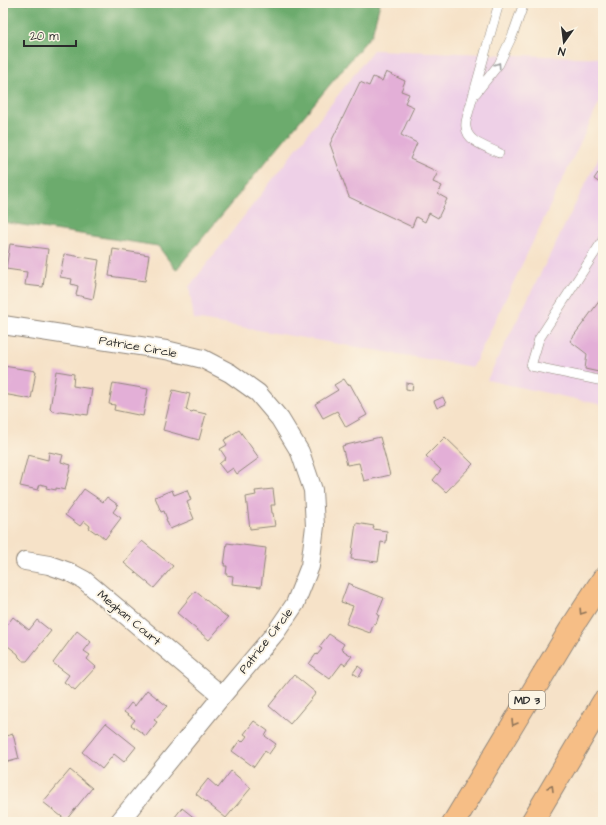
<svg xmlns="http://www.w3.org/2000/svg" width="606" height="825" font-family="'Architects Daughter',sans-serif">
	<rect width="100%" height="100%" fill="#fcf5e5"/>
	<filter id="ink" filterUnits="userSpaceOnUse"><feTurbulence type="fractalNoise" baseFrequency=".025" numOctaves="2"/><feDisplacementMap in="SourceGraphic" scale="8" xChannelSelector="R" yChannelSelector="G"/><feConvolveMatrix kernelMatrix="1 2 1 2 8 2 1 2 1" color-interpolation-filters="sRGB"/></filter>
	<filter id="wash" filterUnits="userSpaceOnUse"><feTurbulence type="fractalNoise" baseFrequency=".012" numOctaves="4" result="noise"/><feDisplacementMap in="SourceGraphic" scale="16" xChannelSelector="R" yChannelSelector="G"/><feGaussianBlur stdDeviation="0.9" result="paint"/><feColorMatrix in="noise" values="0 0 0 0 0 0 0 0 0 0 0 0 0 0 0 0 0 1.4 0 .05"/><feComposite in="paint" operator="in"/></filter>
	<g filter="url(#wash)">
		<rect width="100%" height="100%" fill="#f6e2c8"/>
		<path fill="#eed0e7" d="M373,50l230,8v37l-130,272 -279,-48 -5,-32z
			M603,149v256l-116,-25z"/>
		<path fill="#6cab6d" stroke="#4c6b4c" d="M3,3h377l-8,31 -196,236 -18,-24 -155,-24z"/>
		<g id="blocks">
			<path fill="#e3afd7" d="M386,72l19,9 -4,10 8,3 -4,9 9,4 -13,28 16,8 -7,16 28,13 -5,10 9,4 -4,8 9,5 -9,19 -9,-5 -4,9 -9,-5 -4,10 -63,-30 -19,-53 30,-62 9,4 4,-9 9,4z
				M598,173l5,4v8l-9,-6z
				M10,244l38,5 -5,38 -18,-2 2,-13 -21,-3z
				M113,249l36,6 -4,26 -36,-5z
				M64,254l35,6 -4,23h1l-3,16 -17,-4 2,-9 -7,-2 1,-5 -12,-2z
				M603,296v77l-18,-4 2,-15 -17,-13z
				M3,366l33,5 -5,28 -28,-5z
				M56,371l18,3 -1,12 19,3 -4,26 -28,-4 -2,1 -6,-1 -2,-2z
				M344,379l4,6 2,-1 17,31 -21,12 -9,-16 -14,7 -8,-14 23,-14 -4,-5z
				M113,383l35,6 -5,27 -29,-6 1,-5 -6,-1z
				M406,383l7,1 -1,6 -6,-1z
				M173,390l17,4 -4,16 6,2 1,-1 13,3 -7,26 -36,-10z
				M443,397l3,7 -9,4 -3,-7z
				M239,430l20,28 -22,16 -4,-6 -7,5 -7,-9 7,-6 -6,-9 7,-4 -3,-5z
				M380,437l10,38 -26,6 -5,-18 -12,2 -5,-19z
				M445,437l28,27 -27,28 -13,-12 8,-10 -15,-14z
				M49,452l14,3 -2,7 10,3 -6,25 -9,-2v2l-10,-2 1,-2 -7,-2 -2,6 -18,-4 8,-31 20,5z
				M84,489l19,13 4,-5 11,8 -5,7 8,6 -16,21 -8,-7 -1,1 -7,-5 1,-2 -6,-5 -4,5 -15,-11z
				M273,489l2,16h-4l1,8h1l2,13 -25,3 -4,-32 10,-2 -1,-4z
				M172,490l2,5 13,-5 4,10 -4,2 7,17 -24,10 -4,-10h1l-2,-5 -1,-3 -3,1 -6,-15z
				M356,523l18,3 -1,3 14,2 -1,12 -5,-1 -3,20 -27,-3z
				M142,541l31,25 -19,22 -30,-25z
				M227,543l39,5 -5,39 -29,-3 1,-8 -7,-1 1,-9h-3z
				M348,583l5,2 -1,1 32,12 -7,17h2l-3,9 -2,-1 -4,10 -24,-9 7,-18 -12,-4z
				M195,591l33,27 -19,22 -32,-27z
				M13,617l16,13 8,-10 14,11 -24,30h-4l-4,-4 -1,-3 -15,-12v-12z
				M77,631l14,11 -7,9 6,4 -3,4 9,8 -21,23 -11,-8 5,-7 -16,-12z
				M329,634l15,10 -3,5 11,7 -7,9 -3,-2 -12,16 -21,-15 7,-10 1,1 5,-6 -3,-2z
				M358,666l5,4 -4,7 -6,-4z
				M294,675l22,18 -26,31 -21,-18z
				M147,690l20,16 -13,14 3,2 -11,14 -15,-11 4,-5 -11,-8 7,-9 4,3z
				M254,721l14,10 -3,5 11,8 -7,10 -4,-3 -11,16 -22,-16 8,-11 2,2 2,-2 3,-4 -3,-2z
				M106,723l30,24 -12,15 -10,-8 -12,15 -20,-17z
				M13,734l6,25 -11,3v-1l-5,1v-25z
				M70,770l22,18 -26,32 -23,-18z
				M231,771l20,17 -25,30 -30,-24 12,-15 10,9z
				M182,808l14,11 -2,3h-23z"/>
		</g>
	</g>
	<g filter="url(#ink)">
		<use href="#blocks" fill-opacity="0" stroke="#90867a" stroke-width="1"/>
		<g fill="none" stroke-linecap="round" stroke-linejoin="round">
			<g stroke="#90867a" stroke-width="10">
				<path id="lane" d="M476,93l23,-29 14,-30 11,-31
					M499,153c-12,-6 -32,-11 -33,-26 -1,-4 1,-9 2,-13l31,-111
					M603,240l-64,99 -8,27 72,15"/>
			</g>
			<g stroke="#90867a" stroke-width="20">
				<path id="street" d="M3,325l163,25 37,9 27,14 28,20 22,26 20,33 13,38 2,36 -5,40 -15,38 -19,28 -54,64 -103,126
					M25,561l24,4 20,7 15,8 138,116"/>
			</g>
			<g stroke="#90867a" stroke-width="24">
				<path id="highway" d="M454,822l116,-192 33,-51
					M532,822l71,-120"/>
			</g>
			<use href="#lane" stroke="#fff" stroke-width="9"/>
			<use href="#street" stroke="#fff" stroke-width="18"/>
			<use href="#highway" stroke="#f6be86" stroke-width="22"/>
		</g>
		<defs><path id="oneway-chevron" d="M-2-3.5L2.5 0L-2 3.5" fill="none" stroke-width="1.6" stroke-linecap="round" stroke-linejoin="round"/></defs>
		<use stroke="#a0a0a0" href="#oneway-chevron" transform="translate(498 65) rotate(-56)"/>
		<g stroke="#907458">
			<use href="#oneway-chevron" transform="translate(582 612) rotate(123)"/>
			<use href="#oneway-chevron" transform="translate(514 723) rotate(121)"/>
			<use href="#oneway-chevron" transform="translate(551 788) rotate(-59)"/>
		</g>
	</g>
	<g text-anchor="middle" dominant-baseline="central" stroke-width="4" stroke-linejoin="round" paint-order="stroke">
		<rect fill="#fcf5e5" stroke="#6a6863" stroke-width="1" x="509" y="691" width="36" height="18" rx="3"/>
		<g font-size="11" font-weight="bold" fill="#2b2b2b">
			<text x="527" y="700">MD 3</text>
		</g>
		<g font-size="12" fill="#2b2b2b" stroke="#fcf5e5">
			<text transform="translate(138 347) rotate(10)">Patrice Circle</text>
			<text transform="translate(129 618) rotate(40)">Meghan Court</text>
			<text transform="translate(266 641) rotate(-52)">Patrice Circle</text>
		</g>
	</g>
	<rect width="606" height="825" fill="none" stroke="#fcf5e5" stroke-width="16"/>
	<g transform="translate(564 42) rotate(194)" stroke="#fcf5e5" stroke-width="3" paint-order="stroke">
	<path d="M0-3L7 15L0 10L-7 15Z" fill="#2b2b2b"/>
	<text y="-6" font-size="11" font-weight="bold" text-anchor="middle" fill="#2b2b2b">N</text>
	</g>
	<path d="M24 40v6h52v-6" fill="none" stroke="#2b2b2b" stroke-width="2"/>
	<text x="30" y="40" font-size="12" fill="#2b2b2b" stroke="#fcf5e5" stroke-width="3" paint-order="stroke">20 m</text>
</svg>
